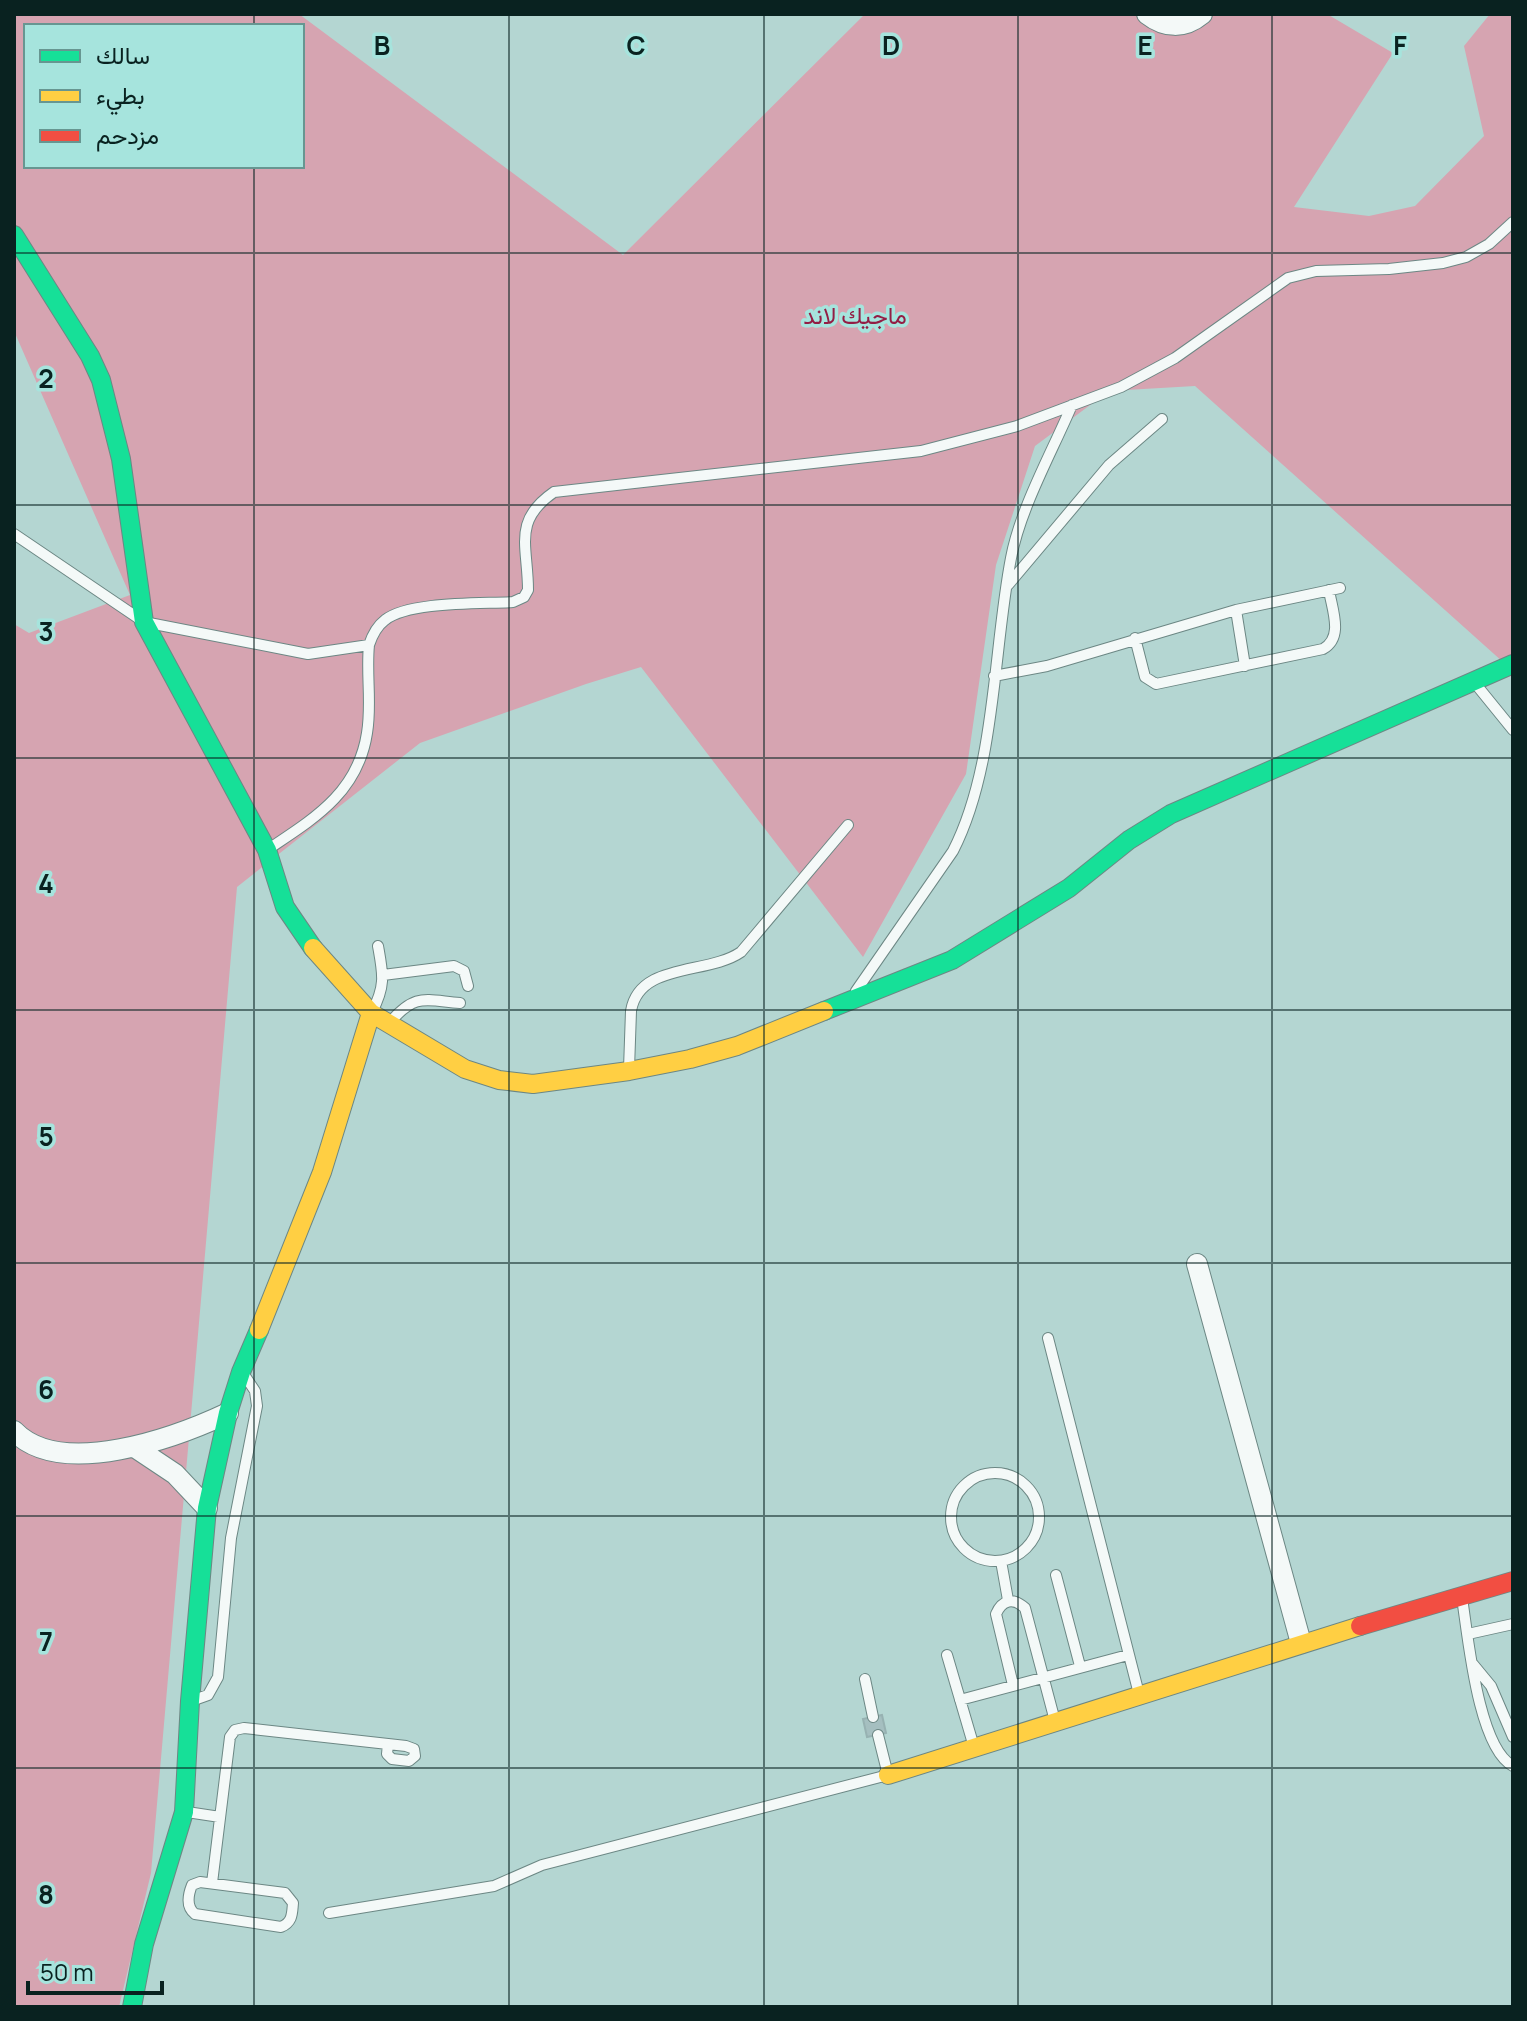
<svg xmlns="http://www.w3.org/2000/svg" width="1527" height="2021" font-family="Manrope,Vazirmatn,sans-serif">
	<rect width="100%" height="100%" fill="#b4d6d2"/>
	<path fill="#d6a4b1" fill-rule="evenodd" d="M14,14h285l324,241 242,-241h462l66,39 -99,154 75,9 46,-10 69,-70 -20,-90 26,-32h23v657l-318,-285 -86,5 -74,55 -39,119 -30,209 -103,183 -222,-290 -55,17 -166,59 -183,144 -86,986 -32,134h-105v-1383l15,9 101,-38 -116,-264zM26,26h276v140h-276z"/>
	<path fill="#a5bfc0" stroke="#97b2b2" stroke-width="2" d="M882,1715l4,18 -19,4 -4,-18z"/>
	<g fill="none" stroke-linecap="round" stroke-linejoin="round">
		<g stroke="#6c8784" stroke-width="12">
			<path id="lane" d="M14,534l130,88 164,32 61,-9
				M1008,585l101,-120 53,-46
				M1236,610l9,56
				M1135,638l10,39 11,7 167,-35c21,-12 9,-39 6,-59
				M994,676l53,-10 189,-56 104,-22
				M1474,682l39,48
				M270,848c45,-30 88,-56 97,-115 5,-29 -1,-59 2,-88 3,-9 8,-19 16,-25 24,-19 97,-16 128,-18l11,-5 4,-7c0,-44 -16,-69 26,-98l367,-41 96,-25 104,-39 54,-29 113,-80 28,-7 73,-2 54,-6 23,-6 23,-13 24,-22
				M383,975l71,-9 10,5 4,15
				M856,991l97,-140c43,-84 40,-200 58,-293 9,-49 41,-106 61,-153
				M372,1012c14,-27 11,-38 6,-66
				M390,1022c26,-29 34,-22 70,-19
				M629,1069l2,-58c8,-49 77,-36 110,-59l107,-127
				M1048,1338l91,356
				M951 1517a44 44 0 1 1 88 0a44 44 0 1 1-88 0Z
				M1001,1561l7,39
				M1056,1575l24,91
				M1462,1598c6,38 16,150 51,168
				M1468,1634l45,-10
				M947,1655l27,92
				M1472,1663l19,23 22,51
				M865,1679l8,38
				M1013,1685l-17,-71c6,-14 17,-17 29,-6l30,113
				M194,1700l14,-5 10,-18 13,-139 26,-132 -2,-15 -10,-15
				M960,1700l168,-45
				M187,1812l33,5
				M200,1882l85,11 8,10c-1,10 0,19 -12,24l-86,-13c-9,-7 -7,-19 -3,-29z
				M212,1883l18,-146 5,-7 9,-2 162,18 8,3 1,7 -6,5 -17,-2 -5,-5 1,-10
				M329,1913l165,-27 48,-21 346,-90 -10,-40"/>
		</g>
		<g stroke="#6c8784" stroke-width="22">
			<path id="street" d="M1147,14c18,14 37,15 55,0
				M1197,1264l104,379
				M14,1431c47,49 163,6 214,-18
				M136,1448l39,26 32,34"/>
		</g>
		<g stroke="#6c8784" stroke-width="20">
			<path id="fast" d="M14,235l76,121 11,24 20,79 23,163 123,228 18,57 28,41
				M824,1011l128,-51 117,-72 60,-48 42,-26 342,-150
				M132,2007l12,-63 40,-132 6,-111 17,-193 21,-95 13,-41 18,-42"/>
		</g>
		<g stroke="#6c8784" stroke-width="20">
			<path id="slow" d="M313,948l58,65 94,56 34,11 34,4 96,-13 61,-12 47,-13 87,-35
				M259,1330l63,-158 49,-159
				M888,1775l472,-149"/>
		</g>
		<g stroke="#6c8784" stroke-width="20">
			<path id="jam" d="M1360,1626l153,-45"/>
		</g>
		<use href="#lane" stroke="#f4f9f8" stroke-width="10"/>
		<use href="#street" stroke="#f4f9f8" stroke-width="20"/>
		<use href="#fast" stroke="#16e098" stroke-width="18"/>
		<use href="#slow" stroke="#ffcf43" stroke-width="18"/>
		<use href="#jam" stroke="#f24e42" stroke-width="18"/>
	</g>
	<path fill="none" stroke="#092220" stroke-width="2" stroke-opacity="0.55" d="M254,14v12M509,14v1993M764,14v1993M1018,14v1993M1272,14v1993M254,166v1841M14,253h1499M14,505h1499M14,758h1499M14,1010h1499M14,1263h1499M14,1516h1499M14,1768h1499"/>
	<g text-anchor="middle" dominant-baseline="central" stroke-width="7" stroke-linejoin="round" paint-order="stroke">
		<g font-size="24" fill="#931d44" stroke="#a6e4dd">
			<text x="855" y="314">ماجيك لاند</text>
		</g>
	</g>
	<g font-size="26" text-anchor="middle" font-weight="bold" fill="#092220" stroke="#a6e4dd" stroke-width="7" stroke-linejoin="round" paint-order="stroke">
		<text x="382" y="55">B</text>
		<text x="636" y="55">C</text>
		<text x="891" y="55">D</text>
		<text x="1145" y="55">E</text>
		<text x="1400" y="55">F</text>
		<text x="46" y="388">2</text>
		<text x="46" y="641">3</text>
		<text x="46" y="893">4</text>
		<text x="46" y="1146">5</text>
		<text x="46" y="1399">6</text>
		<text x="46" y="1651">7</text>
		<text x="46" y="1904">8</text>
	</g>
	<rect width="1527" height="2021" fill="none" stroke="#092220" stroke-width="32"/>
	<rect x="24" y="24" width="280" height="144" fill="#a6e4dd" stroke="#679691" stroke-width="2"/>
	<rect x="40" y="50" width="40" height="12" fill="#16e098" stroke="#679691" stroke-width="2"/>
	<text x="96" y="64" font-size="24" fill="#092220">سالك</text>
	<rect x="40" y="90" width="40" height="12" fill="#ffcf43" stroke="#679691" stroke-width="2"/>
	<text x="96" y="104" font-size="24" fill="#092220">بطيء</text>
	<rect x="40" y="130" width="40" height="12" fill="#f24e42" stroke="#679691" stroke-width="2"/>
	<text x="96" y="144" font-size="24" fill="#092220">مزدحم</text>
	<path d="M28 1981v12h134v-12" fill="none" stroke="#092220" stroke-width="4"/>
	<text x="40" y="1981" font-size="24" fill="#092220" stroke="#a6e4dd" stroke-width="6" paint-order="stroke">50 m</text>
</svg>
